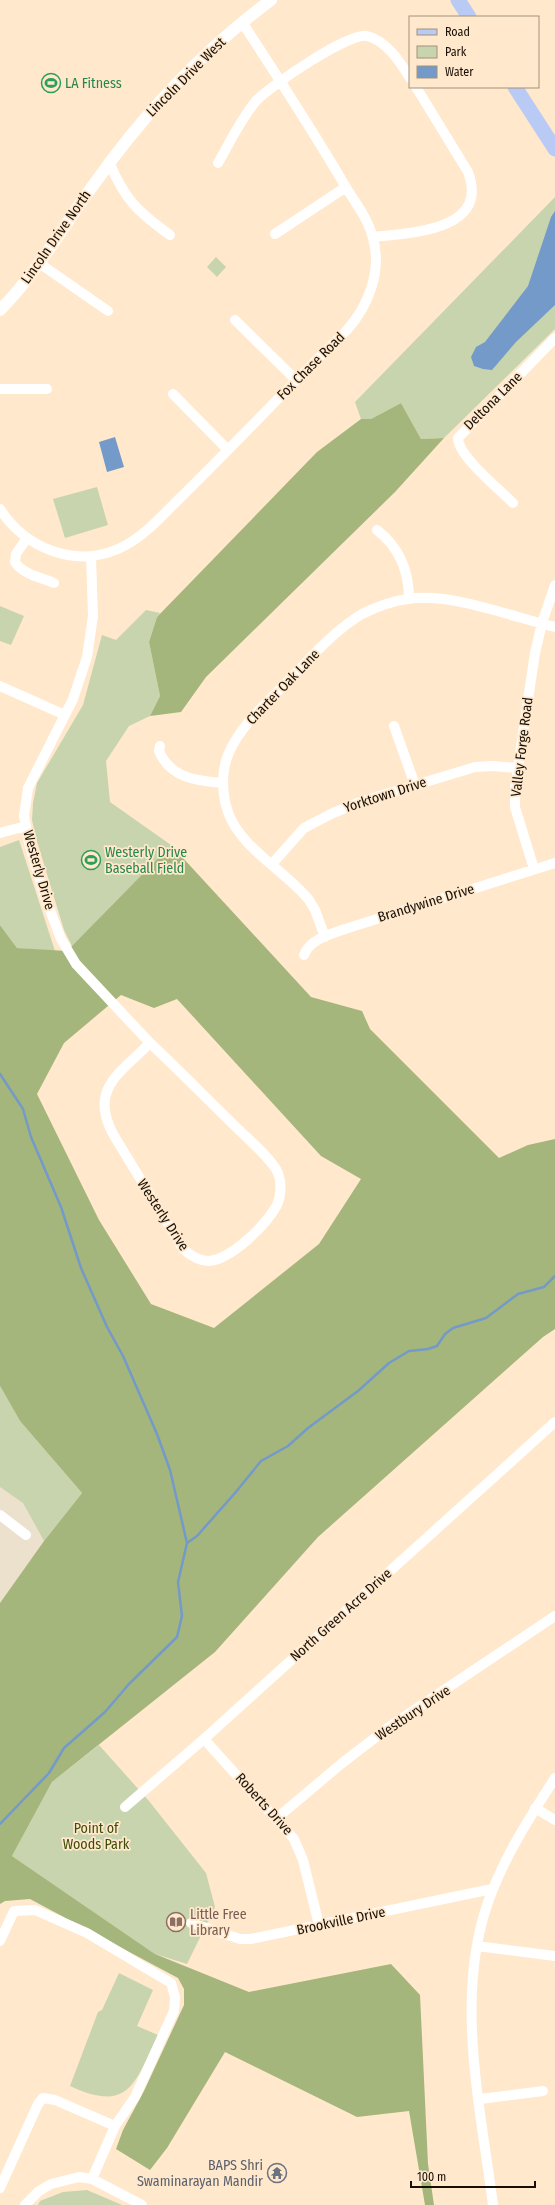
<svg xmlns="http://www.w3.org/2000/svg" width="555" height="2205" font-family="'Fira Sans Condensed',sans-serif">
	<rect width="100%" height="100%" fill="#ffe8cc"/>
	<path fill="#ece1cc" d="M0,1487l23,16 21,38 -44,62z"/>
	<path fill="#c8d4ae" d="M555,197v132l-111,109 -23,1 -20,-36 -30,16h-10l-6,-17z
		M216,257l10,10 -9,10 -10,-10z
		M97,487l11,38 -43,13 -12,-39z
		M0,606l24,10 -13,29 -11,-4z
		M146,610l14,3 -3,4 -8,25 11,54 -10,20 -21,10 -23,35 4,41 61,43 -99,101 -8,-16 -28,-92 -4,-18 1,-17 4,-20 46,-78 19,-70 14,5z
		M19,840l36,111 -38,-3 -17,-23v-78z
		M0,1386l20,35 62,72 -38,48 -21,-38 -23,-16z
		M99,1745l50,56 57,72 9,34 -28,57 -32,-10 -143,-98 40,-74z
		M119,1973l34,17 -16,36 21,9c-23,47 -28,79 -88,51l28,-74 4,-2z
		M87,2190l35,15h-84l2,-4 23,-9z"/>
	<path fill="#a4b67b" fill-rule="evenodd" d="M401,403l20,36 23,-1 -49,54 -189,185 -25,35 -31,4 10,-20 -11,-54 8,-25 160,-165 44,-33h10z
		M171,845l140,152 51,14 8,18 129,129 29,-13 27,-6v190l-12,8 -225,200 -103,115 -163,130 -40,74 143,98 94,38 142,-28 29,31 8,169 6,41h-9l-16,-94 -52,6 -132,-65 -58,96 -17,22 -34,-21 7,-19 21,-39 40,-86v-16l-6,-11 -148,-79 -25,2 -5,3v-301l44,-62 38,-48 -62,-72 -20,-35v-461l17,23 50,3zM121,995l33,13 23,-9 144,157 40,23 -42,65 -105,84 -63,-24 -52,-84 -62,-126 27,-51z"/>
	<path fill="#739ac9" d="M555,211v94l-39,37 -24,28 -9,-1 -9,-3 -3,-9 5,-10 9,-5 43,-56 23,-69z
		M115,437l9,30 -17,5 -8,-30z"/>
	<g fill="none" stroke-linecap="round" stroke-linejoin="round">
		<path stroke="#739ac9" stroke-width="2.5" d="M0,1074l23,35 8,28 30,70 20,61 26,59 16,29 34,78 13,36 17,73 -9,39 4,34 -5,21 -48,47 -24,28 -41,36 -15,25 -49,51
			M187,1543l10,-7 38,-43 26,-32 27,-15 20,-18 50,-37 31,-28 20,-12 19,-2 9,-3 8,-12 8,-6 33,-10 32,-24 26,-7 11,-11"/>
		<path stroke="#fff" stroke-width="10" d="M109,162c16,38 29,50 61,73
			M218,163c12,-21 23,-44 38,-62 14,-15 93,-69 111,-65 20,5 33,26 43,42
			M275,234l71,-47
			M373,237c37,-4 117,-6 95,-65l-52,-85
			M39,263l69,48
			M235,320l61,60
			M0,389h47
			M173,394l55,56
			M513,503c-14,-14 -55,-47 -55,-65l97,-100
			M0,509c25,39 74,59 118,40 26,-11 45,-35 65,-54 55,-54 108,-111 164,-165 22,-25 35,-59 26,-92 -5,-20 -19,-37 -29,-54 -32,-55 -67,-108 -102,-162
			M377,530c22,17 32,41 32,69
			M27,538l-11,16 -1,8c7,12 27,16 39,21
			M91,556l2,60 -6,41 -14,42 -45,89 -4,28 5,27 16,54 16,42 15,25 74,79
			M0,686l65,29
			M394,726l21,59
			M160,746l-1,5c11,27 38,30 64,32
			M0,833l26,-7
			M272,864l32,-36 29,-15 30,-12 112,-34 17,-1 25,2
			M534,869l-19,-62v-20l20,-134 7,-30 13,-38
			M325,937l-10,-27 -6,-10c-23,-29 -69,-52 -81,-88 -6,-17 -7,-40 0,-57 12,-30 40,-53 62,-76 22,-23 45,-49 72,-65 14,-7 30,-13 46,-15 42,-7 104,18 147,28
			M304,955c6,-16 27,-21 41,-26l210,-66
			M150,1043c30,28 58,57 87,85 12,12 34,30 41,45 4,10 3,23 -1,32 -11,20 -46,55 -69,56 -10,0 -18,-6 -25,-12l-70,-115c-24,-45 7,-61 37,-91z
			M0,1515l26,20
			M204,1739l90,100 9,21 16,65
			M125,1807l79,-68 351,-317
			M535,1808l20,12
			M277,1818l64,-54 48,-37 166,-111
			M191,1923l49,16h11l241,-50
			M0,1941l14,-30 21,-1 52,23 84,50 4,14 -1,14 -39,86 -20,29 -23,53
			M477,1946l78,10
			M480,2099l63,-8
			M0,2188l38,-84 5,-6 12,2 60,26
			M25,2205l14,-14 12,-7 28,-7 13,2 50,26
			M493,2205c-13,-103 -41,-217 0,-316 16,-40 39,-75 62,-111"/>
		<path stroke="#fff" stroke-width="12" d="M0,310c36,-36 62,-82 92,-123 50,-71 109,-135 179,-187"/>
		<path stroke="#b9caf4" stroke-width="15" d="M458,0l11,17
			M515,87l40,62"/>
	</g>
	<defs>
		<g id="stadium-ring" transform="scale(1)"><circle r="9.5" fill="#ffe8cc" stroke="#2e9e5b" stroke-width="1.5"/><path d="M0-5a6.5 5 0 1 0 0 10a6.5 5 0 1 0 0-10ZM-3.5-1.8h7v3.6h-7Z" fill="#2e9e5b"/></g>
		<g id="library-ring" transform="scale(1)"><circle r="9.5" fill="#ffe8cc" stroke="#8d6e63" stroke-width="1.5"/><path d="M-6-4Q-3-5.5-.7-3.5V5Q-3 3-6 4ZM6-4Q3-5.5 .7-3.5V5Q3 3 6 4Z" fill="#8d6e63"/></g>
		<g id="temple-ring" transform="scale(1)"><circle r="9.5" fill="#ffe8cc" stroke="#6b7280" stroke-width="1.5"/><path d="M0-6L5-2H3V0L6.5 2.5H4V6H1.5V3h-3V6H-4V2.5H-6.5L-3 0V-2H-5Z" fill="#6b7280"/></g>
	</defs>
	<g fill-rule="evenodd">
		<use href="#stadium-ring" x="51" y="83"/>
		<use href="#stadium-ring" x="91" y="860"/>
		<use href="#library-ring" x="176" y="1922"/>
		<use href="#temple-ring" x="277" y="2173"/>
	</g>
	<g text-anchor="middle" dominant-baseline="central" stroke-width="3.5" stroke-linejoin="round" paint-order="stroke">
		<g font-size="14" fill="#170f06" stroke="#ffe8cc">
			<text transform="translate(186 77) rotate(-45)">Lincoln Drive West</text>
			<text transform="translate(56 237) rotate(-55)">Lincoln Drive North</text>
			<text transform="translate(311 366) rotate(-45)">Fox Chase Road</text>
			<text transform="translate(493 401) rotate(-45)">Deltona Lane</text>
			<text transform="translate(283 687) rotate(-46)">Charter Oak Lane</text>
			<text transform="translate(522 747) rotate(-83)">Valley Forge Road</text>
			<text transform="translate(385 795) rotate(-18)">Yorktown Drive</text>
			<text transform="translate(39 870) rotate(74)">Westerly Drive</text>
			<text transform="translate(426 903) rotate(-17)">Brandywine Drive</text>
			<text transform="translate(163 1215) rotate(57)">Westerly Drive</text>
			<text transform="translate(341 1615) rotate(-42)">North Green Acre Drive</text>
			<text transform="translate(413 1713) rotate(-34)">Westbury Drive</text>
			<text transform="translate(264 1804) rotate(48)">Roberts Drive</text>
			<text transform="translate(341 1921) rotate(-12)">Brookville Drive</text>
		</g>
		<g font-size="14" fill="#27864d" stroke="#ffe8cc" text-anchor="start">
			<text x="65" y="83">LA Fitness</text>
			<text x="105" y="852">Westerly Drive<tspan x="105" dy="16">Baseball Field</tspan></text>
		</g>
		<g font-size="14" fill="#3c4c07" stroke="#ffe8cc">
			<text x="96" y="1828">Point of<tspan x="96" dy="16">Woods Park</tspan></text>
		</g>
		<g font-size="14" fill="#785e54" stroke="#ffe8cc" text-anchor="start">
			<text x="190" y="1914">Little Free<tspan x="190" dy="16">Library</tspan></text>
		</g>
		<g font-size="14" fill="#5b616d" stroke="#ffe8cc" text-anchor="end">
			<text x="263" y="2165">BAPS Shri<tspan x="263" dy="16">Swaminarayan Mandir</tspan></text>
		</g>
	</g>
	<rect x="409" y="16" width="130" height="72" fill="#ffe8cc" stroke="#a2917d"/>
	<rect x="417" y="29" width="20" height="6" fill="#b9caf4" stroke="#a2917d"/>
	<text x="445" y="36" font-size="12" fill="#170f06">Road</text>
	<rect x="417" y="46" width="20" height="12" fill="#c8d4ae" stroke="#a2917d"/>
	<text x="445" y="56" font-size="12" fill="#170f06">Park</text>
	<rect x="417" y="66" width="20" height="12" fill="#739ac9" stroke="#a2917d"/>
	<text x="445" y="76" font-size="12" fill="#170f06">Water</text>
	<path d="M411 2181v6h124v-6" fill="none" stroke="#170f06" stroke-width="2"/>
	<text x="417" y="2181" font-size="12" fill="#170f06" stroke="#ffe8cc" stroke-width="3" paint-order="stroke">100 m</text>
</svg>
